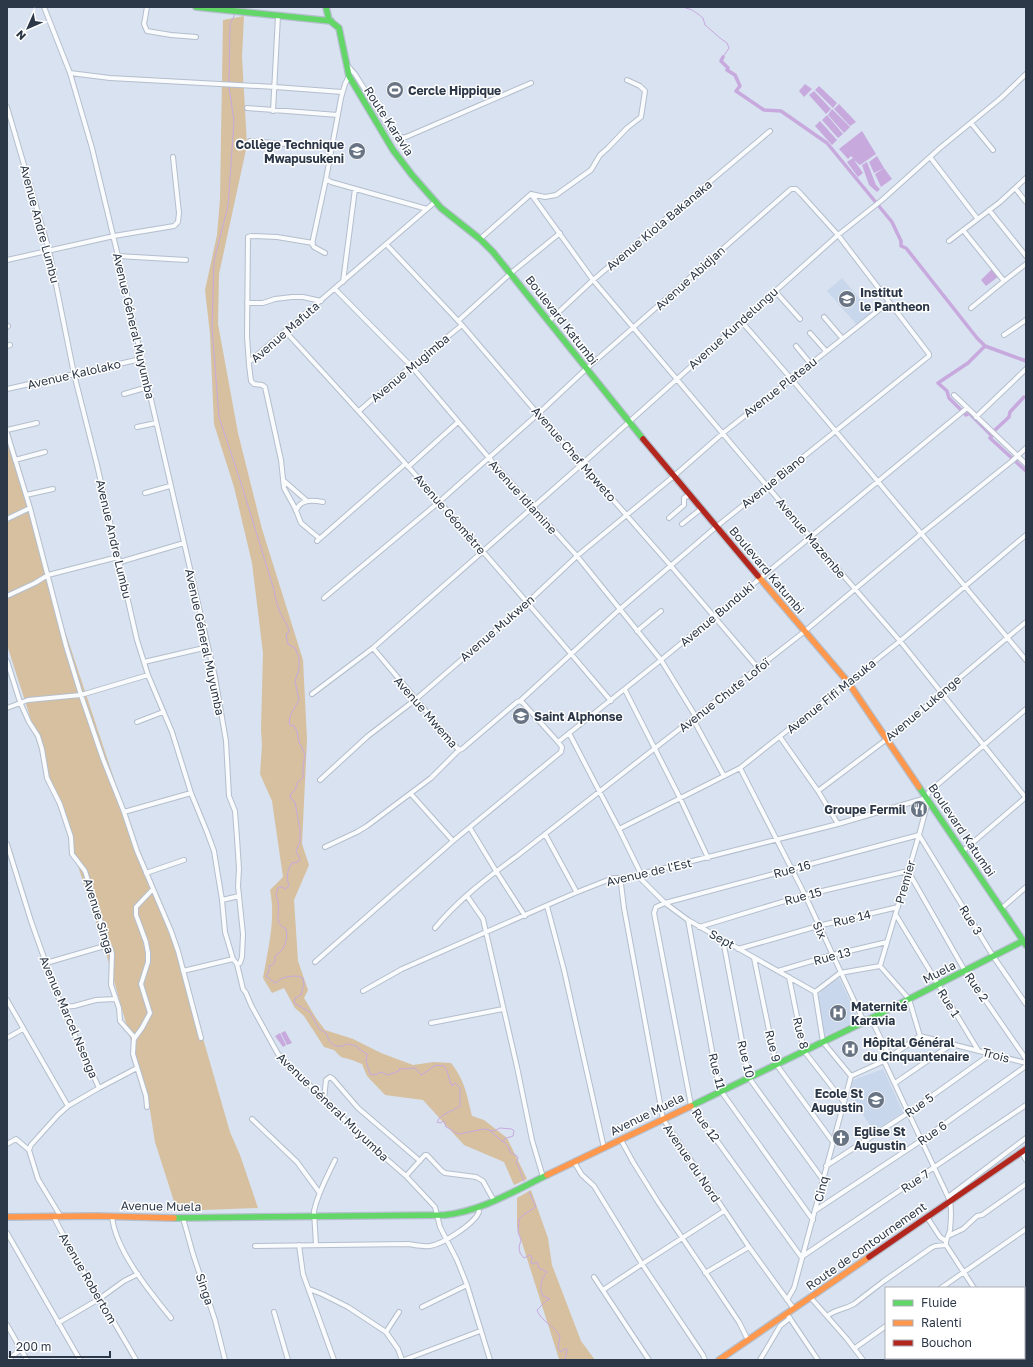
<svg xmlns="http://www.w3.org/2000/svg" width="1033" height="1367" font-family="'Golos Text',sans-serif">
	<rect width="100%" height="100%" fill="#d8e2f0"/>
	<path fill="#c8d7ec" d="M842,278l30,35 -15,12 -30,-34z
		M839,978l20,42 -35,16 -6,-39 2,-4 6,-6z
		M883,1069l20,43 -29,19 -15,-22 -9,-19 3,-10z"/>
	<path fill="#d6c0a0" d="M244,16l-2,41 5,88 -28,129 -1,50 20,109 24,96 41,131 4,80 -5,104 7,21 -15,35 4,61 10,29 -4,8 12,20 9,12 28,9 28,14 32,12 21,-3 17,1c14,18 16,32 21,53l12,4 23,18 20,41 -13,6 -10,-23 -40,-17 -41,-45 -38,-5 -18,-19 -5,-12 -10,-4 -11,-3 -7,-7 -10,-3 -20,-31 -9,-8 -11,-20 -12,5 -9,-15c5,-29 13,-59 7,-88l13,-13 -11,-76 -12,-27 2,-29 -1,-15 2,-77 -11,-90 -18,-76 -20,-63 -4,-90 -5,-44 12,-55 3,-36 3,-179z
		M7,438l54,181 65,196 53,140 51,177 10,23 18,53 -81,3 -22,-69 -6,-38 -43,-151 -99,-308z
		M531,1190l17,48 4,27 29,76 14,19h-36v-1l-42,-132v-29z"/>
	<path fill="#c7a9de" d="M805,84l7,5 -8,8 -5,-6z
		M819,86l18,17 -4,5 -18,-18z
		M814,91l17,18 -5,5 -17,-19z
		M839,104l17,18 -6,4 -16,-17z
		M832,109l18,18 -6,6 -16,-18z
		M827,115l16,19 -5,4 -16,-18z
		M820,121l17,19 -5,5 -17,-19z
		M862,131l14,23 -16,11 -6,-5 9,13 -5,4 -11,-15 6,-4 -2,-2 -3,3 -9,-10z
		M877,156l7,12 -10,5 -5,-11z
		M867,162l9,23 4,4 -3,3 -8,-7 -7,-20z
		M884,168l8,11 -11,8 -6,-13z
		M993,268l6,8 -13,10 -5,-6z
		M285,1031l7,12 -5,2 -6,-12z
		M280,1033l6,12 -3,2 -8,-11z"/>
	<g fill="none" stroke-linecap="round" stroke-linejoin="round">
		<path stroke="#c7a9de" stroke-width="1" d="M683,7l9,3 6,4 5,4 2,7 15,13 7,5 2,5 -6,9
			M229,84l1,-60 5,-10
			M229,87l5,34 -6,85 -14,55 -2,67 7,89 22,66 33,107c1,8 3,15 6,22 3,7 8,12 9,20l-3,2 2,10 7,4 4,9v12l-4,12 4,19c-4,8 -12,16 -9,25l4,1 3,5 2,11 6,12 -2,13v11l-5,4 -3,8 -5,5 1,4 4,3 5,28v12l-4,9 4,8 -2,3 -6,1c-5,8 -6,14 -3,23l-4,3 -3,-2 -4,1c-4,11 0,7 0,15 2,12 -5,19 8,26 2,10 -1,21 -10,26 -2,6 0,10 -7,11v5l-3,5 9,7c4,-1 4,-4 8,-5 7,-2 14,-3 20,0l1,6 -3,11 -6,3 -1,5 16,9 9,17 7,4c3,8 6,15 16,13 2,0 4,-2 6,-2 3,0 6,2 9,2l2,3 8,5 -1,7 4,13 5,1 6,-3 7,3 11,-4v-2l16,-1 6,7 15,-10 8,1 3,5 4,13 1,2 3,-3 5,5v18c-8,6 -19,7 -23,16l3,1 4,-2 2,6c6,2 8,6 13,7l25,-5 10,2 6,-3 12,1 2,2 -1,5 -9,3v3l4,4 2,6 7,4 1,2 -2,4c4,6 5,13 8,19
			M489,1130l14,12
			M529,1192l7,15 -10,6 -7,6 -1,13 3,8 -2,7 1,6 4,5 6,-3 2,2 -1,6 2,1 4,-2 2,6 8,4c-6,6 -8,17 -4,24l7,3 -4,2 -9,9c4,11 16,15 23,26l-2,12 3,4 4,-3h2l-2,11"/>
		<path stroke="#c7a9de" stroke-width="3.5" d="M723,57l-2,4 7,7 -1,2 8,5 5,11 -4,5 28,19 17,1 46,32 65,79 9,19v5l5,2 71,90 8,8 41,15
			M985,346l-17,17 -30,20 9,8 2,7 17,17 3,-2 23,23 -2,2 36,33
			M992,435l2,-4 15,-14 1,-5 14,-15"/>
		<g stroke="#b4becc" stroke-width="6">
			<path id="street" d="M44,7l26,66 22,75 26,108 97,421 11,64 3,55 6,15 2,27 2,31 -1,17 5,48 -1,23 -2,6 -3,1 6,25 3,4 5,12 27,49 90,89 38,33 29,31 5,20 17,33 10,25 23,75
				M147,7l-3,17 3,7 24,4 25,2
				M347,65l8,9 36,57c4,5 8,8 15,6l125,-54
				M70,73l40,5 165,9 67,5
				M349,76l-4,8 -4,14 -15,81 5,3 96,27
				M7,107l42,143 25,124 23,91 40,175 11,35 24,57 19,61 16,39 7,19 8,49 3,32 8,27 4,5
				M247,108l91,7
				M273,111l5,-95
				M971,123l22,27
				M250,141l82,7
				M930,157l47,61
				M1015,188l11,14
				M531,194l62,86 218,258 89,103 126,157
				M531,194l14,3 11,-2 35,-25 9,-15 8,-7 19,-20 14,-11 4,-26 -5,-5 -13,-6
				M989,210l37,46
				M963,230l41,51 22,-17
				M480,239l51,-45
				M949,241l51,-39 26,-24
				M313,243l-36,-6 -26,-1 -3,1 -1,99 2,29 2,16 3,3 8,1 3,2 16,73 3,28 11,20 6,15 18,15
				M386,244l76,81 76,89 133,152 87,102
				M325,253l-11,-6 -2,-3 14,-65
				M118,256l68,4
				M7,260l107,-24 60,-10 4,-4 1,-9 -6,-56
				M343,282l12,-93
				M335,289l77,78 77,91 88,98 84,104 35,57
				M775,291l25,28
				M247,303h16l12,-4 17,-2h11l18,4
				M971,308l33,-27
				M824,317l18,21
				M458,321l53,-48 49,-40
				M549,321l44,-41 177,-149
				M741,321c98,111 191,226 285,339
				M7,327l1,-1
				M285,331c112,121 220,244 326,370
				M810,333l16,18
				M1004,335l22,-15
				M7,346l3,-1
				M796,346l14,17
				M249,362l186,-160
				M7,389l134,-30
				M124,394l24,-7
				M954,395l72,69
				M359,411l33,-29 70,-57
				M976,417l50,-48
				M137,427l19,-4
				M7,430l30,-7
				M7,433l23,75 36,138 15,49 22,64 21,53 13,39 34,80 7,20 23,87
				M15,460l30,-8
				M408,467l50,-45
				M283,480l24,21
				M145,493l25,-7
				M26,495l27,-6
				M296,511c4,-12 16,-11 27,-9
				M669,518l15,-13v-7l5,-3
				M7,519l23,-11
				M682,524l19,-15
				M317,541l88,-77
				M120,562l64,-19
				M7,596l28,-13 13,-8 70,-18
				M324,598l115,-96 99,-88 48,-45 205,-180h5l5,5 37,41 91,119v2l-213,171 -96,82 -100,92 -3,1 -55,47 -3,1 -28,28 -64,48 -10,6 -32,15
				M637,631l24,-20
				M373,648l84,100 2,2
				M7,661l13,41 9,20 9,14 4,13 5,29 13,26 11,33 1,17 13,17 23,74 3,4 1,5 -1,31 8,23 1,13 14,16 -1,17 13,42 1,11
				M144,662l64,-15
				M625,690l55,108 28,60
				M312,694l61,-46 209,-184 256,-229 44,-35 58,-52 61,-50 25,-24
				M7,708l21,-8 53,-5 67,-20
				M693,719l31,57
				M137,722l26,-10
				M569,733l50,96 22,45
				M780,737l38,54 20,33
				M558,742l103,-82 306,-252
				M740,768l65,127 59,127
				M320,780l48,-44 47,-36 113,-98 49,-46 97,-80 49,-43 166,-131
				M818,791l69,-52 139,-117
				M411,794l42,47
				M926,798l3,-6 97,-83
				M124,812l67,-19
				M470,828l26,43 29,45
				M619,829l121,-61 160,-127 126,-106
				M545,834l31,57 -1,2
				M7,844l24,77 23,65 8,21 37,81
				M963,851l63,-54
				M146,873l38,-13
				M637,875l28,28 23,17 127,72
				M623,878l-2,6 3,24 39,211 86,128 45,62
				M467,896l16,23 34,148 15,73 11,37
				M222,900l17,-4
				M547,906l17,64 40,178
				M1002,908l24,-21
				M896,915l82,135
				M688,920l29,158 4,13 92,129
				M699,927l106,-32 103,-24 57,100 61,88
				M435,928c23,-28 53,-51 82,-72l288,-225 117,-98 90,-72 14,-13
				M723,940l26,138 74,102
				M738,949l80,-23 80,-19
				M754,958l22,106 57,78
				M315,962l138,-121 108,-89 1,-5 -4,-5 -35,-39 -3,-2
				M46,963l62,-18
				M880,966l29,33 11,37 -36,25 -33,15 -28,-34 -8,-50 25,-19z
				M880,966l39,-131 8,-30 -1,-6
				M183,971l50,-12
				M778,971l54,-16 55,-13
				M789,977l15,74 39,50
				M363,991l39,-22 173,-76 38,-15h10l18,-4 197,-50 88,-26
				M7,1000l61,106
				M62,1007l12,-1 22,-6 19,-1
				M871,1019l19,38
				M431,1023l72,-14
				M920,1036l106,27
				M7,1038l16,-9
				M134,1039l8,-11 8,-15 -9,-29 7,-22v-9l-2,-11 -10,-27v-8l17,-18
				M884,1061l66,140c2,10 1,19 0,29 -1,6 -5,9 -4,15l28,43
				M895,1083l57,-39
				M324,1099l2,-19 4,-3 3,2 25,29 62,53
				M252,1119l45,43 22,30
				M621,1140l12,22 25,40 81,120 9,18
				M7,1144l9,-5 13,11
				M1022,1152l4,8
				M574,1162l8,13 12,11 48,78 82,-53
				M826,1166l82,-53 83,-59
				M406,1176l19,-21h2l15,16 3,2 31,4 7,4 11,20
				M948,1197l78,-59
				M816,1210l106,-70 104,-74
				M112,1216c3,34 38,76 59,102
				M54,1217c24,49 55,95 82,143
				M61,1217l-23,-38 -9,-29 2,-5 27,-30 10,-9 31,-18 38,-20
				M927,1217l13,20 6,4
				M183,1218l10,36 22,66 10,40
				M7,1233l73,127
				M948,1236l15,-7 14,-13 5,-1 44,-31
				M299,1245l4,29 31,86
				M316,1245l-2,-34c4,-19 13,-34 21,-51
				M255,1246l153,-2c7,1 15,3 22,2 13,-2 44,-22 49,-34l-1,-3
				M803,1256l223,-151
				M802,1258l-111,-153 -37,-192 2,-6 9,-4 254,-68 74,121 33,48
				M705,1273l44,-26
				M594,1277l55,83
				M941,1288l85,-59
				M309,1289l13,5 26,13 38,25 12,17 4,11
				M603,1290l39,-26 61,91 2,5
				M811,1298l36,41 16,21
				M787,1300l7,-12 57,-212
				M422,1307l45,-22
				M1024,1310l2,-1
				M274,1312l14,48
				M787,1314l31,46
				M827,1316c11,-8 17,-6 27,-12l30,-23 47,-33 4,-2 11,-1
				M58,1323l41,-24 25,-18 14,-7
				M7,1325l20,35
				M386,1332l13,-20
				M855,1348l31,-22
				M968,1358l1,2
				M1016,1358l2,2
				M8,1360l13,-11
				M404,1360l76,-29
				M760,1360l20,-34 10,-8
				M890,1360l3,-2
				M939,1360l2,-2"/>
		</g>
		<g stroke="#b4becc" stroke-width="8">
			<path id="fast" d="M196,7l135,14
				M326,7l3,13 10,8 10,48 44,74 19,25 29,33 39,31 13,13 150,187
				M919,787l107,158
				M691,1106l173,-84 159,-81
				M174,1218l271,-3c37,-4 69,-24 102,-40"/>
		</g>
		<g stroke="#b4becc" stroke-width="8">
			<path id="slow" d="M758,576l90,106 71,105
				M547,1175l144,-69
				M7,1217l89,-1 78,2
				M719,1360l150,-103"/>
		</g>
		<g stroke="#b4becc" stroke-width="8">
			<path id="jam" d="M643,439l115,137
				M869,1257l157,-108"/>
		</g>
		<use href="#street" stroke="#f9fbfd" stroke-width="4"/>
		<use href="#fast" stroke="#63d668" stroke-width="5.5"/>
		<use href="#slow" stroke="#ff974d" stroke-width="5.5"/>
		<use href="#jam" stroke="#b3261e" stroke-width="5.5"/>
	</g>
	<defs>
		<g id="stadium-disc" transform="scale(0.9)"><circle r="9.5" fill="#687483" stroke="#fff"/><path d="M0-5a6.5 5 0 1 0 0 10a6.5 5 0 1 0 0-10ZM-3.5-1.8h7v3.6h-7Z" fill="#fff"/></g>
		<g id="school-disc" transform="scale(0.9)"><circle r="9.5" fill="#687483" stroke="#fff"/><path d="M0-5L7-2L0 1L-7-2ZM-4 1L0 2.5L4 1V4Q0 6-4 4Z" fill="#fff"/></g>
		<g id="restaurant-disc" transform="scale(0.9)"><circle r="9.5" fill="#687483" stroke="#fff"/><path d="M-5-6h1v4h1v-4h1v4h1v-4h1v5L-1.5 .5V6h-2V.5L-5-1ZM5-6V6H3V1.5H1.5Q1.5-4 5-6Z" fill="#fff"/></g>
		<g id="hospital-disc" transform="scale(0.9)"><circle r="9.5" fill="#687483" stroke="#fff"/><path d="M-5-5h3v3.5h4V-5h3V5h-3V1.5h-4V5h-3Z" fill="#fff"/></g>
		<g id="church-disc" transform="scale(0.9)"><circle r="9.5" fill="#687483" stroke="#fff"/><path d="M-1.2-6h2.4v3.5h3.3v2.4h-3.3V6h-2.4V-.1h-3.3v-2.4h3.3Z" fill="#fff"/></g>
	</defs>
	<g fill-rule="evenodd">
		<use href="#stadium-disc" x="395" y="90"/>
		<use href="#school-disc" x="357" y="151"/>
		<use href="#school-disc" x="847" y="299"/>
		<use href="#school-disc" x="521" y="716"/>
		<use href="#restaurant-disc" x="919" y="809"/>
		<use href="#hospital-disc" x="838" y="1013"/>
		<use href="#hospital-disc" x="850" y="1049"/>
		<use href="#school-disc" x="876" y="1100"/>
		<use href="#church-disc" x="841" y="1138"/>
	</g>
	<g text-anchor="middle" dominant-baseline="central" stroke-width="3" stroke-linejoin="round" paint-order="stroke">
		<g font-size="12" font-weight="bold" fill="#2c3848" stroke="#fff" text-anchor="start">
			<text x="408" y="90">Cercle Hippique</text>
			<text x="344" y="144" text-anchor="end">Collège Technique<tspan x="344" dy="14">Mwapusukeni</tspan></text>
			<text x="860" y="292">Institut<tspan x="860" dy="14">le Pantheon</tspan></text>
			<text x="534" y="716">Saint Alphonse</text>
			<text x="906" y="809" text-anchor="end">Groupe Fermil</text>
			<text x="851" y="1006">Maternité<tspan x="851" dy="14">Karavia</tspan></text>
			<text x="863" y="1042">Hôpital Général<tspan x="863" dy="14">du Cinquantenaire</tspan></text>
			<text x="863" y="1093" text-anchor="end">Ecole St<tspan x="863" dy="14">Augustin</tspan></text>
			<text x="854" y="1131">Eglise St<tspan x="854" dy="14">Augustin</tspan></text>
		</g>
		<g font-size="12" fill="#2c3848" stroke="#fff">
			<text transform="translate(389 121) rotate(57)">Route Karavia</text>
			<text transform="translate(40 224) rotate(75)">Avenue Andre Lumbu</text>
			<text transform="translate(659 225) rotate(-40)">Avenue Kiola Bakanaka</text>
			<text transform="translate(690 278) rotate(-42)">Avenue Abidjan</text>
			<text transform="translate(562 320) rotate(52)">Boulevard Katumbi</text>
			<text transform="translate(134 326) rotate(77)">Avenue Géneral Muyumba</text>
			<text transform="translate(733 328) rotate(-42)">Avenue Kundelungu</text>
			<text transform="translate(285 332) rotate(-41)">Avenue Mafuta</text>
			<text transform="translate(410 368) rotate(-40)">Avenue Mugimba</text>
			<text transform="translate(74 374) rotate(-13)">Avenue Kalolako</text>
			<text transform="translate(780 387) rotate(-38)">Avenue Plateau</text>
			<text transform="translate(574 454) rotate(49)">Avenue Chef Mpweto</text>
			<text transform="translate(773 481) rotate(-39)">Avenue Biano</text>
			<text transform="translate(523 497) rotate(48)">Avenue Idiamine</text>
			<text transform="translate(450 514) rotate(49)">Avenue Géomètre</text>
			<text transform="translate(811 538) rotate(50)">Avenue Mazembe</text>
			<text transform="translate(114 539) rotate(77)">Avenue Andre Lumbu</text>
			<text transform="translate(767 570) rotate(50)">Boulevard Katumbi</text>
			<text transform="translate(717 614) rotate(-40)">Avenue Bunduki</text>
			<text transform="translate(497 628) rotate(-41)">Avenue Mukwen</text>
			<text transform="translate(205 642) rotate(78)">Avenue Géneral Muyumba</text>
			<text transform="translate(724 695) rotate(-38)">Avenue Chute Lofoï</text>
			<text transform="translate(831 696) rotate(-39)">Avenue Fifi Masuka</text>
			<text transform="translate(923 708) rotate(-40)">Avenue Lukenge</text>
			<text transform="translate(426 712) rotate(49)">Avenue Mwema</text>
			<text transform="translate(962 830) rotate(56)">Boulevard Katumbi</text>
			<text transform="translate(792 869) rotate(-15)">Rue 16</text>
			<text transform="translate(649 872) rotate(-13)">Avenue de l'Est</text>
			<text transform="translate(905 882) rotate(-74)">Premier</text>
			<text transform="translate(803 896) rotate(-15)">Rue 15</text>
			<text transform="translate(99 916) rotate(73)">Avenue Singa</text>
			<text transform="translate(852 918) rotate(-13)">Rue 14</text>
			<text transform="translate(971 920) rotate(58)">Rue 3</text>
			<text transform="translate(820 930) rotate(65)">Six</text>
			<text transform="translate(722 939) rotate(29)">Sept</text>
			<text transform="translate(832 956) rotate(-15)">Rue 13</text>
			<text transform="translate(939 972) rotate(-27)">Muela</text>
			<text transform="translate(977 987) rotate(56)">Rue 2</text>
			<text transform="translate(949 1003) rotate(58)">Rue 1</text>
			<text transform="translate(69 1017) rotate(67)">Avenue Marcel Nsenga</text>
			<text transform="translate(801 1033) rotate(76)">Rue 8</text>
			<text transform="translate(773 1046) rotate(76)">Rue 9</text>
			<text transform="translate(996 1055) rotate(15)">Trois</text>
			<text transform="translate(746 1059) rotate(76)">Rue 10</text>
			<text transform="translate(717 1071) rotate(76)">Rue 11</text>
			<text transform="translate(919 1105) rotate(-35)">Rue 5</text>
			<text transform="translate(333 1107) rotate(44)">Avenue Géneral Muyumba</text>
			<text transform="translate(647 1114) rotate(-26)">Avenue Muela</text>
			<text transform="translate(706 1125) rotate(54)">Rue 12</text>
			<text transform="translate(932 1133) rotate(-35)">Rue 6</text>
			<text transform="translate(692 1163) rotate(56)">Avenue du Nord</text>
			<text transform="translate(915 1181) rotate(-34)">Rue 7</text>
			<text transform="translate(821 1189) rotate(-76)">Cinq</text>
			<text transform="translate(161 1206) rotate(1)">Avenue Muela</text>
			<text transform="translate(866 1246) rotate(-35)">Route de contournement</text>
			<text transform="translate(88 1278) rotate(60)">Avenue Robertom</text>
			<text transform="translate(205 1289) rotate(71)">Singa</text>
		</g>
	</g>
	<rect width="1033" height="1367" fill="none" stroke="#2c3848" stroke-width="16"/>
	<rect x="885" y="1287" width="140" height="72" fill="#ffffff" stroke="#abafb6"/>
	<rect x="893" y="1300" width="20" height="6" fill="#63d668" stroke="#abafb6"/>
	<text x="921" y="1307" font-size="12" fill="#2c3848">Fluide</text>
	<rect x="893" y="1320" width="20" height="6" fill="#ff974d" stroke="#abafb6"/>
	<text x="921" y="1327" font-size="12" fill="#2c3848">Ralenti</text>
	<rect x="893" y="1340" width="20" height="6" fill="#b3261e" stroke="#abafb6"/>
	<text x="921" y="1347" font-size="12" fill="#2c3848">Bouchon</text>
	<g transform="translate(28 28) rotate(225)" stroke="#ffffff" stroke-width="3" paint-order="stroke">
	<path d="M0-3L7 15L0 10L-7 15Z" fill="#2c3848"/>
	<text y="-6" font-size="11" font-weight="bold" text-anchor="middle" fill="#2c3848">N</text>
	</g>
	<path d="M10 1351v6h100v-6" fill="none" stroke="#2c3848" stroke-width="2"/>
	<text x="16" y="1351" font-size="12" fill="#2c3848" stroke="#ffffff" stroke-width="3" paint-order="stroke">200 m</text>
</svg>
